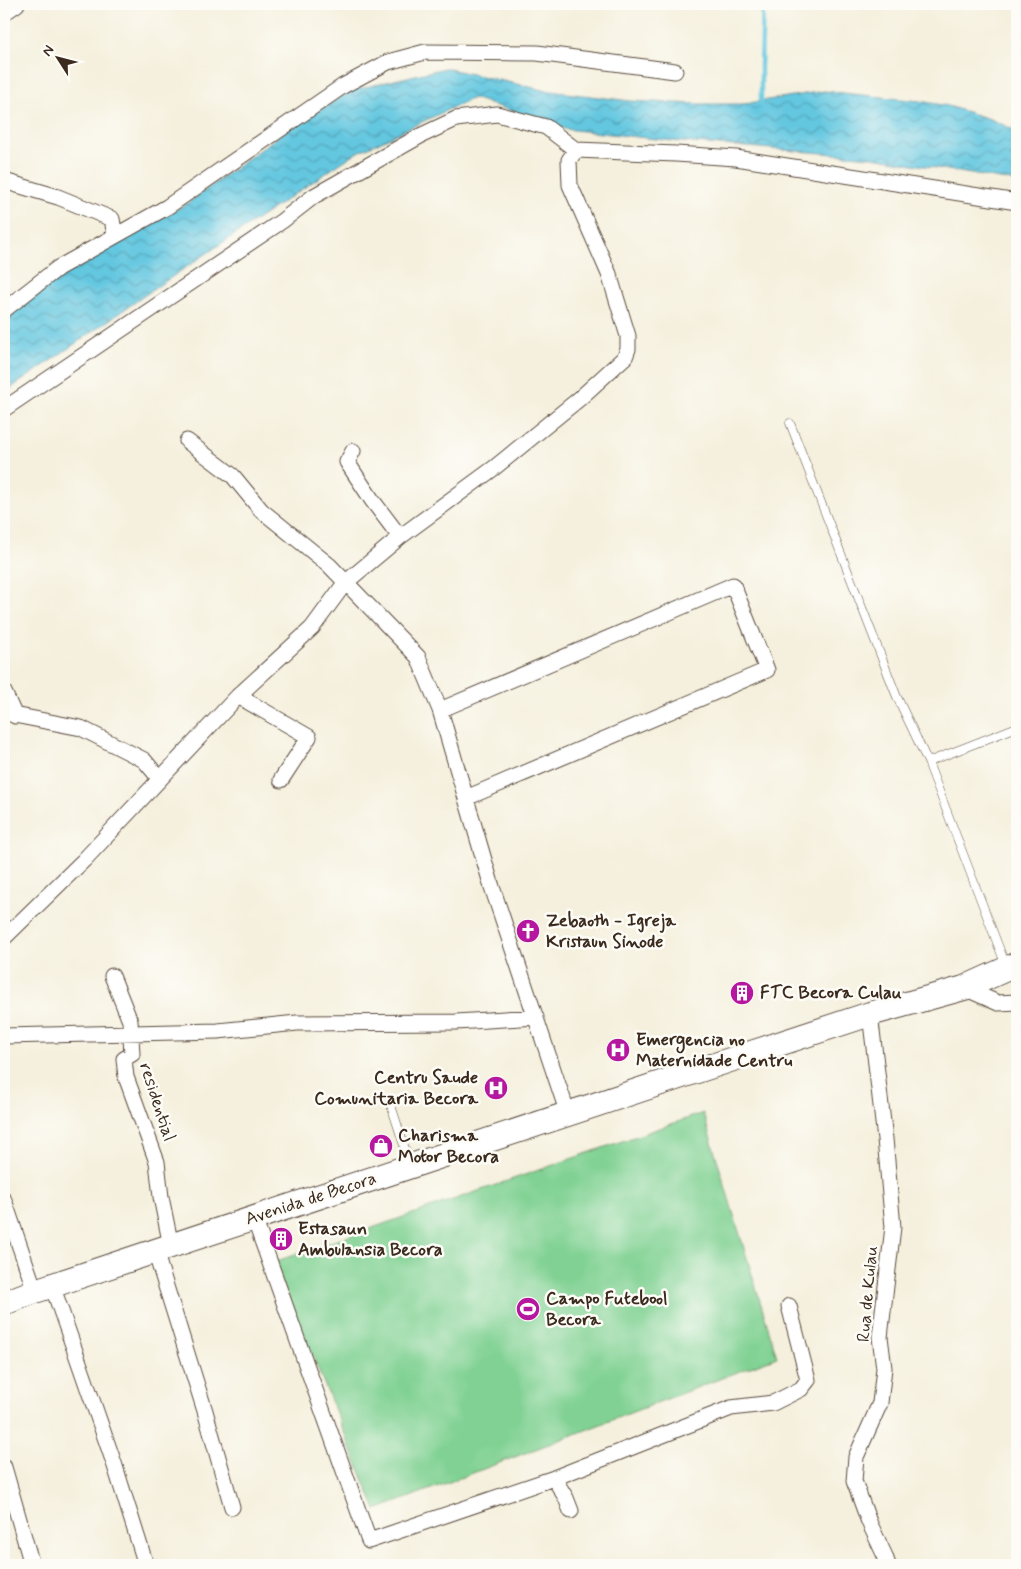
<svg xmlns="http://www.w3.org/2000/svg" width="1021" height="1569" font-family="Mynerve,sans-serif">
	<defs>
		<pattern id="water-waves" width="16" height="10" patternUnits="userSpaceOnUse" patternTransform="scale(1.25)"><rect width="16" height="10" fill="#63c7e0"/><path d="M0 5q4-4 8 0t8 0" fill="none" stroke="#53a2b5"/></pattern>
	</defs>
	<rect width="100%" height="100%" fill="#fdfcf7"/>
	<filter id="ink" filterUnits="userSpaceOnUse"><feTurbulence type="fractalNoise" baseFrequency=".02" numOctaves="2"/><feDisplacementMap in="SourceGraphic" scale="10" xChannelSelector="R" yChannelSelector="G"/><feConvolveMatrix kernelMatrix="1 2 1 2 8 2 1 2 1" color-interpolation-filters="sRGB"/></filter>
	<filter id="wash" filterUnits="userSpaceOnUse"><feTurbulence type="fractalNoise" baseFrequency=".0096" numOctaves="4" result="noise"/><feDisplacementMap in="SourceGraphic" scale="20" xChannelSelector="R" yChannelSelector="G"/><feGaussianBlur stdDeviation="1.12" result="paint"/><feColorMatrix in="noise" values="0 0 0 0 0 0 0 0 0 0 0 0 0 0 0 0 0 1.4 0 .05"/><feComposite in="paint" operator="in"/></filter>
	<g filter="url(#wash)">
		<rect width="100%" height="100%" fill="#f5f0dd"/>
		<path fill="#80d193" stroke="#5e7e58" d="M703,1113l74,244 -401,153 -102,-248z"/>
		<path fill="url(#water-waves)" stroke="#4f787f" d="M445,68l98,22 87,11 68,3h45l81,-13 96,10 28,5 42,13 27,12v51l-144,-25 -190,-15 -118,-13 -92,-31 -119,56 -203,137 -147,102v-77l18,-15 67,-42 99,-56 96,-71 69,-42z"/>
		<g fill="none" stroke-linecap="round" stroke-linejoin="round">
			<path stroke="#63c7e0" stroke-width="4.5" d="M761,105v-39l2,-62"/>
		</g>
	</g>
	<g filter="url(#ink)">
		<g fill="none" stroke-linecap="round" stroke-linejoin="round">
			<g stroke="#57483b" stroke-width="9">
				<path id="service" d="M790,423l107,274 31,65 78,204
					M928,762l89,-35
					M389,1099l21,65"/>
			</g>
			<g stroke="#57483b" stroke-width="17">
				<path id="minor" d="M4,13l13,-9
					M4,181l54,16 54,22 3,17
					M4,310l54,-42 109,-61 176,-121 45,-24 37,-10 112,1 138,18
					M4,409l278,-188 32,-25 106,-60 36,-17 41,-5 49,13 30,23 100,4 60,4 281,44
					M187,441l46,35 28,34 68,55 89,92 22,53 52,177 76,227
					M353,451l-6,11 25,38 28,37
					M4,692l11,24
					M238,696l71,41 -28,43
					M440,710l293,-125 34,85 -301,128
					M4,713l77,15 63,32 16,19
					M4,938l80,-78 154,-164 74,-68 33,-45 55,-46 94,-69 85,-69 46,-42 3,-8v-13l-19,-62 -39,-89 -1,-25 7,-10
					M112,976l18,45 2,33 -8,5 2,18 31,85 4,35 10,49
					M964,988l34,15 19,-1
					M870,1014l15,125 8,88 -13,110 4,31 -4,35 -24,54 -2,24 15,41 16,34 3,9
					M4,1036l214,-5 79,-8 159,-1 80,-5
					M4,1200l31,91
					M254,1218l115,323 185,-63 12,20 5,13
					M155,1251l50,160 27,96
					M52,1285l62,178 32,102
					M4,1467l28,98
					M554,1478l177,-70 42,-5 28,-14 7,-9 -19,-74"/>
			</g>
			<g stroke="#57483b" stroke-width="26">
				<path id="primary" d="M4,1303l31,-12 701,-233 134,-44 94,-26 53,-24"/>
			</g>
			<use href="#service" stroke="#fff" stroke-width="8"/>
			<use href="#minor" stroke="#fff" stroke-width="15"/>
			<use href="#primary" stroke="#fff" stroke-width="24"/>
		</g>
	</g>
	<defs>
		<g id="church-disc" transform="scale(1.25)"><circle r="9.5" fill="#b5179e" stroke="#fdfcf7"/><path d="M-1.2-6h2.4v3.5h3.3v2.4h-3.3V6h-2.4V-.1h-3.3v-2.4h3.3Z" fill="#fff"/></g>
		<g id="building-disc" transform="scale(1.25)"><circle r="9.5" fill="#b5179e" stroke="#fdfcf7"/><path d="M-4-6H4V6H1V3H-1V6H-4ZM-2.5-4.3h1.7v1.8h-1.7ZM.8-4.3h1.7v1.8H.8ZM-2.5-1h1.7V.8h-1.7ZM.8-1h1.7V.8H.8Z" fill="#fff"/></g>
		<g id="hospital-disc" transform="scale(1.25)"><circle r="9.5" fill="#b5179e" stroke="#fdfcf7"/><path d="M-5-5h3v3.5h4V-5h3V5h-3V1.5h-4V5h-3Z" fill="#fff"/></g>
		<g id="shop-disc" transform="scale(1.25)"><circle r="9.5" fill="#b5179e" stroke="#fdfcf7"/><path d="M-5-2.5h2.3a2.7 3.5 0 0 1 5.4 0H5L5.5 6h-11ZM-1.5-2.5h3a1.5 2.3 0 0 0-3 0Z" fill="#fff"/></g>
		<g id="stadium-disc" transform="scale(1.25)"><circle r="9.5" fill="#b5179e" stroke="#fdfcf7"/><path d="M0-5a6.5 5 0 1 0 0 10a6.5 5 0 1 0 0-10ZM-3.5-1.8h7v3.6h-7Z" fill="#fff"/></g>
	</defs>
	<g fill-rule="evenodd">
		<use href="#church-disc" x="528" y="931"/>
		<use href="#building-disc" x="742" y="993"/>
		<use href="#hospital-disc" x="618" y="1050"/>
		<use href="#hospital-disc" x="496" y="1088"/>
		<use href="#shop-disc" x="381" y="1146"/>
		<use href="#building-disc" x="281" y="1239"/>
		<use href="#stadium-disc" x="528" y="1309"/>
	</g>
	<g text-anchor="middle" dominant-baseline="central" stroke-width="5" stroke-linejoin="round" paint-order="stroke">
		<g font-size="18" font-weight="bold" fill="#3b2a1e" stroke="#fdfcf7" text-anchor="start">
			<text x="546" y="921">Zebaoth - Igreja<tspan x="546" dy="21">Kristaun Sinode</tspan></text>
			<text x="760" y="993">FTC Becora Culau</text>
			<text x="636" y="1040">Emergencia no<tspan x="636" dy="21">Maternidade Centru</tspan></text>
			<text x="478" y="1078" text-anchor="end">Centru Saude<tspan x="478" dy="21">Comunitaria Becora</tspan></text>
			<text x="398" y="1136">Charisma<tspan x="398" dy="21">Motor Becora</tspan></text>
			<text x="298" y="1229">Estasaun<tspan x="298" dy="21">Ambulansia Becora</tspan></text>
			<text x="546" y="1299">Campo Futebool<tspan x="546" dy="21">Becora</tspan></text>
		</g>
		<g font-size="18" fill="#3b2a1e" stroke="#fdfcf7">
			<text transform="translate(157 1102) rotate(72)">residential</text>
			<text transform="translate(311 1199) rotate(-18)">Avenida de Becora</text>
			<text transform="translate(868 1294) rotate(-85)">Rua de Kulau</text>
		</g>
	</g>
	<rect width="1021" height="1569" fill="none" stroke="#fdfcf7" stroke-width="20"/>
	<g transform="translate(58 58) rotate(306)" stroke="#fdfcf7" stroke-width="4" paint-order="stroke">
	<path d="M0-4L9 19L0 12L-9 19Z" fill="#3b2a1e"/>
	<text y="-8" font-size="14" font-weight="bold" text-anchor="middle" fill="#3b2a1e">N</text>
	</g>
</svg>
